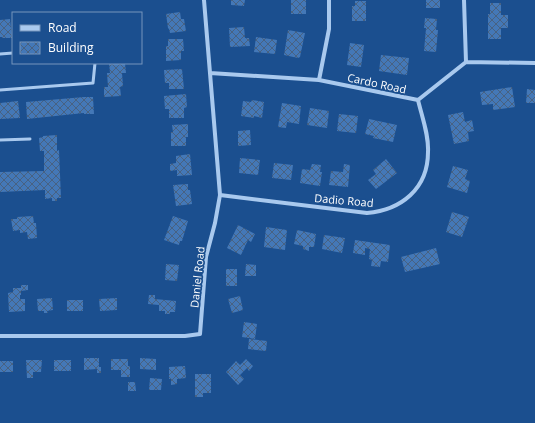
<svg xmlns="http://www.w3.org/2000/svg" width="535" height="423" font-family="'Open Sans',sans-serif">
	<defs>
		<pattern id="building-cross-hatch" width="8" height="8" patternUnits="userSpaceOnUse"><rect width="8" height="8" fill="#4478b7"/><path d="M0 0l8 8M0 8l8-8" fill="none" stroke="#486282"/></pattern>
	</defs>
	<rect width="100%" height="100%" fill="#1b4f8f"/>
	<path fill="url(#building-cross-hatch)" d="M231,0h14l-1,6 -13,-1z
		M291,0h15v14h-15z
		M426,0h14v8h-14z
		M355,1h11v20h-14v-15h3z
		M490,3h11v12h7v13h-7v11h-13v-25h2z
		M180,12l1,7h3l2,12 -16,2 -1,-4 -1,-1 -2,-14z
		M425,18l12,1 -1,11h2l-2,22 -12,-1 2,-23h-2z
		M10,19l2,19h-10v-1h-2v-17z
		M244,27l1,11h4l1,8 -20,1 -1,-19z
		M288,30l17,3 -5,24 -2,1 -14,-3z
		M256,37l21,3 -2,14 -21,-2z
		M168,39h15l1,12h-3v9l-15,1v-15h2z
		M350,43l14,2 -3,22 -14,-2z
		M381,55l28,3 -2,17 -28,-4z
		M109,63h16l1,10h-4l1,13 -3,1 1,9 -17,1v-10h4l-1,-14h3z
		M182,69l2,20h-15v-6h-4l-1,-13z
		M512,87l3,20 -22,3v-6l-11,1 -2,-13z
		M527,89l8,1v13h-9z
		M186,94l1,13 -3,1v10h-15v-9h-4l-1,-13z
		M84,97h9l1,17h-10v-1l-57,6 -1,-17z
		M252,100l12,2 -2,16 -8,-2v2l-13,-2 2,-15 8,1z
		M18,101l2,17 -20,1v-16z
		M282,103l19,3 -2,18 -12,-2 -1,6 -8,-1z
		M310,108l19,3 -2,17 -20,-3z
		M463,112l2,10 7,-2 2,11 -6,1 1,9 -15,3 -6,-29z
		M339,114l19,2 -2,17 -19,-2z
		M369,119l28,6 -4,17 -20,-4 1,-2 -9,-2z
		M188,124v13h-2v9h-15v-14h2l-1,-7z
		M250,130l1,15 -13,1v-15z
		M57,135v16l2,-1 2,48h-4v3h-5v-3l-7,1v-9l-45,2v-20l44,-1v-20h-4l-1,-13 4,-1v-1z
		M190,154l2,21 -15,1v-6l-7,1v-7l6,-1v-7z
		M240,158l20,2 -2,15 -19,-2z
		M386,159l11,14 -21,16 -8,-9 8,-6 -3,-4z
		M274,163l19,2 -2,15 -19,-2z
		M312,164l9,1 -1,7h2l-2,14 -20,-3 2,-14 8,1z
		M344,164l6,1 -2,22 -19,-2 2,-14 12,1z
		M453,166l15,4 -3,9 5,2 -3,12 -20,-6z
		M188,184v6h2l2,14 -16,2 -3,-21z
		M452,212l17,5 -7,20 -16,-5z
		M33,216l1,7h2l1,15 -9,1 -1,-7 -7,1v-3l-7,1 -2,-12h6v-2z
		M173,216l15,5 -6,20h-2l-1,4 -15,-5z
		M238,225l17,9 -4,8 -3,-2 -7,15 -14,-7z
		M266,227l21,3 -2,20 -21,-3z
		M297,230l19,4 -2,13h-5v4l-6,-2v-3l-9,-2z
		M324,235l21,3 -3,15 -20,-4z
		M355,240l35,5 -2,17 -7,-1 -1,6 -9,-1 1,-6 -3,-1 1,-10 -5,-1v7l-12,-2z
		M436,248l4,16 -35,8 -4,-15z
		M166,264l13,1 -2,16 -12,-1z
		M246,264l10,1v11h-11z
		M226,269h11v17h-11z
		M21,285h7v5l-7,1v4h-1v4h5v12l-16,1 -1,-19 5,-1v-4h8z
		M149,295h6v4l21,2 -1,11h-5v2h-5v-3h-6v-6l-11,-1z
		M240,296l3,14 -11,3 -4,-14z
		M52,298l1,12 -6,1 1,2h-4v-2h-6l-1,-12z
		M117,298v12l-17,1 -1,-12z
		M67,300h16v11h-16z
		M244,322l13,2 -2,15 -13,-2z
		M249,339l18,2 -1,10 -18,-2z
		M84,358h15v9h2v6h-4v-4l-13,1z
		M140,358l16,1v11l-16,-1z
		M111,359h17v7h2v11h-9v-7h-10z
		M246,359l7,7 -4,5 -2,-3 -7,7 4,4 -6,6 -12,-13 10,-11 4,4z
		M26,360h16l-1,12h-8v6h-6z
		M54,360h17v11h-17z
		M0,361h13v11h-13z
		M185,366l1,12 -9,1v5l-6,1v-6h-2v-12z
		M195,374h16v19h-8v4h-8z
		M150,378l12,1 -1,11h-12z
		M128,382h7l1,9h-8z"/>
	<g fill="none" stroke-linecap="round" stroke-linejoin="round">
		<path stroke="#a9c9ee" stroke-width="3" d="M0,54l13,-1
			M0,90l93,-7 2,-20
			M0,140l30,-1"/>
		<path stroke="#a9c9ee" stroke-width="4" d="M464,0l2,62
			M466,62l69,1
			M210,73l109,7 99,20 48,-38
			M319,80l10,-51v-29
			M220,195l147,18c34,-3 61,-24 61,-61 1,-17 -6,-35 -10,-52
			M0,336h185l15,-2 6,-77 9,-34 5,-28 -16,-195"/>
	</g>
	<g text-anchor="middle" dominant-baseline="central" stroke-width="3.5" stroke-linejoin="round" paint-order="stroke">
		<g font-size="11" fill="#fff" stroke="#1b4f8f">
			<text transform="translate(377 83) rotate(12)">Cardo Road</text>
			<text transform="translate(344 200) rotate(5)">Dadio Road</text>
			<text transform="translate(197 277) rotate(-84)">Daniel Road</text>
		</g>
	</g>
	<rect x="12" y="12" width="130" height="52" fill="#1b4f8f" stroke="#7695bc"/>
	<rect x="20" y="25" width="20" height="6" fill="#a9c9ee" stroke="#7695bc"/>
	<text x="48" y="32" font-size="12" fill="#ffffff">Road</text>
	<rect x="20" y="42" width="20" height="12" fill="url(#building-cross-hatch)" stroke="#7695bc"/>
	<text x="48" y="52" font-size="12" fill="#ffffff">Building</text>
</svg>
